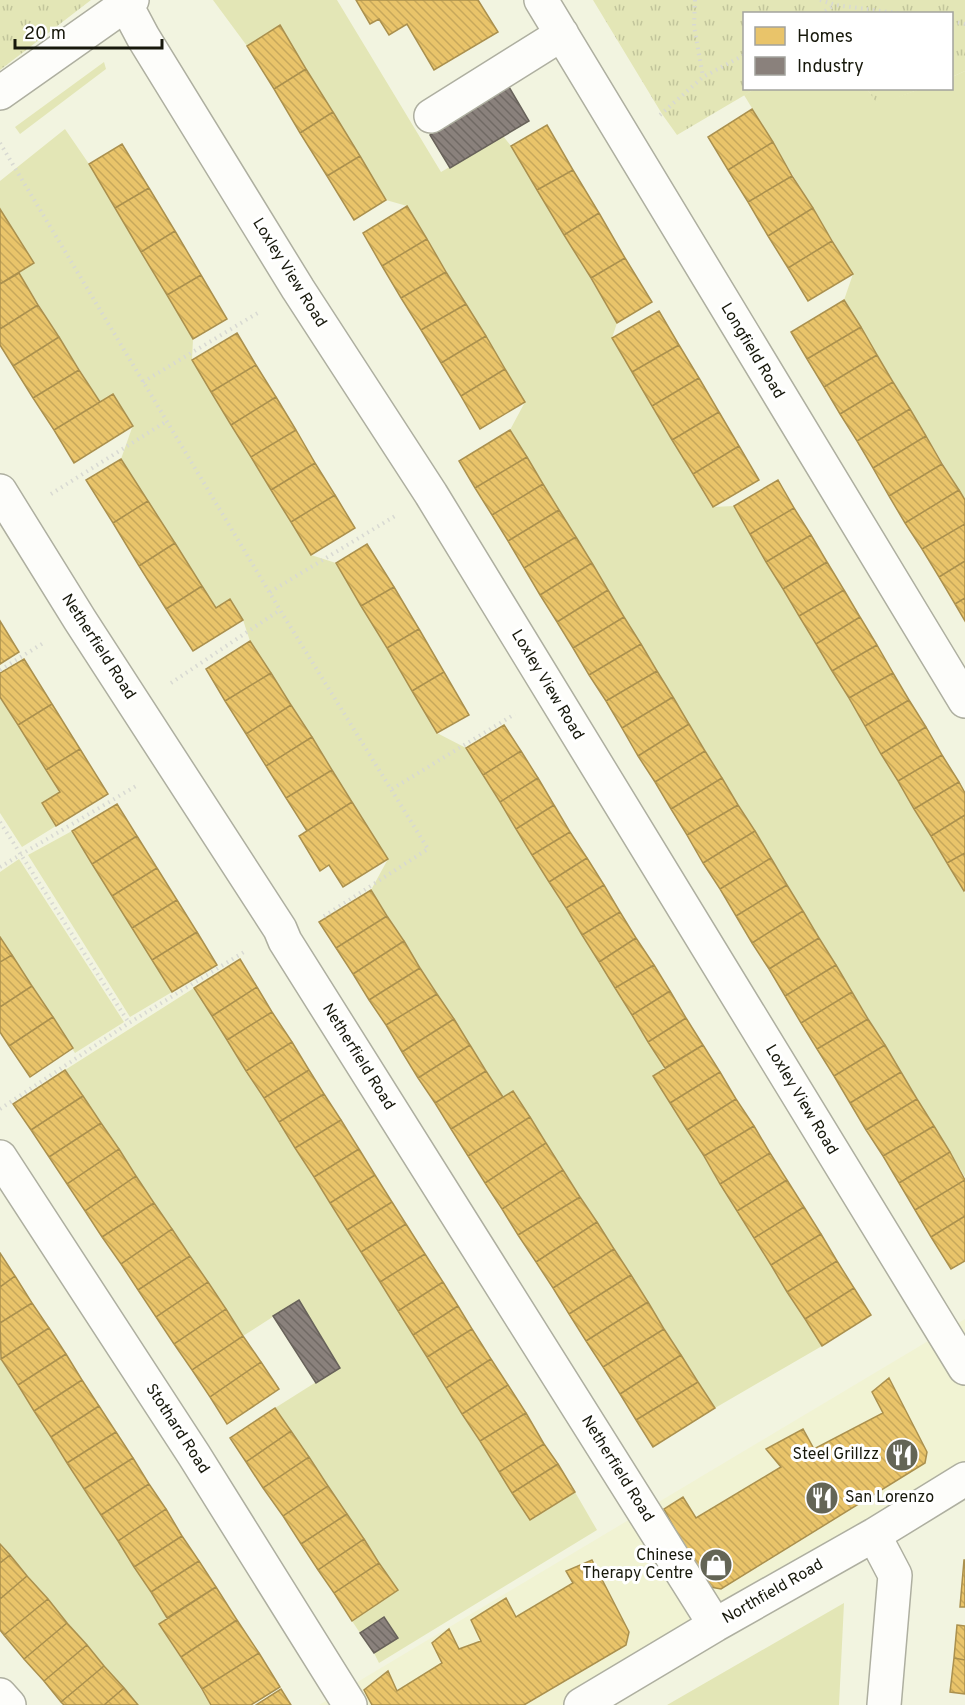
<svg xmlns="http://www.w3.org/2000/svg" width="965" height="1705" font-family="Overpass,sans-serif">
	<defs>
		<pattern id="park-tufts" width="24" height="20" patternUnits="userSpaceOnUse" patternTransform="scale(1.5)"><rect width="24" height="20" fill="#e3e6b6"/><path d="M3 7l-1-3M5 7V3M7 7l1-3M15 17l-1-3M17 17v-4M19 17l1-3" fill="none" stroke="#c2c59b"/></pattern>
		<pattern id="homes-back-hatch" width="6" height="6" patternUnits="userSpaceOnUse" patternTransform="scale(1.5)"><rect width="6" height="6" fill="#e9c46a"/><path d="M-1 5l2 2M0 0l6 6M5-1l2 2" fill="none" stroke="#c7a85b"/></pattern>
		<pattern id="industry-back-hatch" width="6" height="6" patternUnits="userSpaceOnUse" patternTransform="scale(1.5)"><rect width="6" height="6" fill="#8a817c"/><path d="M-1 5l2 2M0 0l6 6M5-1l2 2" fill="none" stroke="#706964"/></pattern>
	</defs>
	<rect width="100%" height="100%" fill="#f2f4e0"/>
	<path fill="#f1f3d3" d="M965,1319v161l-380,225h-266z"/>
	<path fill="#e3e6b6" d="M213,0h124l104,172 62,-36 8,10 106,177 -5,15 100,169 22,-1 231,387v284l-455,-747 15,-28 -118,-196 -21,-6 -107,-174 -32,20z
		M104,62l2,7 -86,65 -5,-7z
		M965,71v429l-121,-200 9,-26 -109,-179 11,-6h112l11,15 42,-15 32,-1v-11z
		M65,129l24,35 104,175 -1,21 119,195 25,8 101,170 29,15 199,320 -11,8 168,270 -107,62 -202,-317 -10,6 -132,-207 17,-31 -138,-218 -7,-21 -13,-21 -14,9 -95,-149 12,-34 -20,-31 -13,8 -81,-129 15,-10 -34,-54v-28z
		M0,697l60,95 -18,11 14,23 -34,21 -22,-34z
		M72,831l100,161 -42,25 -102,-162z
		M19,859l105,163 -49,31 -75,-116v-65z
		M194,988l336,532 45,-28 22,38 -218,133 -5,-10 24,-15 -13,-21 -25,16 -8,-12 45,-31 -122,-182 65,-41 -41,-67 -56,36 -178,-266z
		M0,1358l167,260 -8,6 52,81h-73l-138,-161z
		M844,1603l-5,102h-172z"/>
	<path fill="url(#park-tufts)" d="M0,0h91l-91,70z
		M593,0h372v71l-13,6v-63h-208v74l11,1 -78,46 -15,-21z
		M867,89h53l-42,16z"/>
	<path fill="url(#homes-back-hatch)" stroke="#aa904e" stroke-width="1.5" d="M356,0h122l20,32 -64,38 -27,-46 -18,11 -10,-16 -9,5z
		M280,25l26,44 -32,20 -27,-43z
		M306,69l27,43 -33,21 -26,-44z
		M752,109l21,33 -45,28 -20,-33z
		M333,112l27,44 -33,20 -27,-43z
		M547,125l26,45 -36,20 -26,-44z
		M773,142l19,34 -44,26 -20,-32z
		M122,144l27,44 -34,20 -26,-44z
		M360,156l26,44 -32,20 -27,-44z
		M573,170l26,43 -35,22 -27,-45z
		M792,176l21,32 -45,28 -20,-34z
		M149,188l26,43 -34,21 -26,-44z
		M407,206l20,33 -45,27 -19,-33z
		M813,208l19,33 -44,27 -20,-32z
		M0,209l34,54 -34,21z
		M599,213l26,45 -34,20 -27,-43z
		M175,231l26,44 -34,20 -26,-43z
		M427,239l19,33 -45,26 -19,-32z
		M832,241l21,33 -45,27 -20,-33z
		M625,258l27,44 -35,21 -26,-45z
		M446,272l20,32 -45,26 -20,-32z
		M19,273l19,32 -38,24v-45z
		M201,275l26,44 -34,20 -26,-44z
		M844,300l17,27 -54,32 -16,-27z
		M466,304l20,32 -45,27 -20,-33z
		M38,305l21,32 -46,29 -13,-21v-16z
		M659,311l20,34 -47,27 -20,-34z
		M861,327l16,28 -53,32 -17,-28z
		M237,333l19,32 -45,27 -19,-32z
		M486,336l19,33 -44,27 -20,-33z
		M59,337l20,33 -46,28 -20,-32z
		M679,345l20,33 -47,28 -20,-34z
		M877,355l16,27 -53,32 -16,-27z
		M256,365l20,32 -45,28 -20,-33z
		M505,369l20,33 -45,27 -19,-33z
		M79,370l21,32 -46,28 -21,-32z
		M699,378l20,34 -47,28 -20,-34z
		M893,382l17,27 -53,32 -17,-27z
		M113,394l20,32 -59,37 -20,-33z
		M276,397l20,33 -45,27 -20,-32z
		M910,409l16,27 -53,32 -16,-27z
		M719,412l20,34 -46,28 -21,-34z
		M296,430l19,33 -44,27 -20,-33z
		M510,430l17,27 -52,31 -16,-27z
		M926,436l16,28 -53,32 -16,-28z
		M739,446l20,34 -46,27 -20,-33z
		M527,457l16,27 -51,31 -17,-27z
		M121,459l27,42 -35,22 -27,-43z
		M315,463l20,32 -44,27 -20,-32z
		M942,464l17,26 -54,33 -16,-27z
		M778,480l16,28 -44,26 -16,-28z
		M543,484l16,26 -51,31 -16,-26z
		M959,490l6,10v24l-43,25 -17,-26z
		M335,495l20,33 -44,27 -20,-33z
		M148,501l27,42 -36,23 -26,-43z
		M794,508l17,27 -45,27 -16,-28z
		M559,510l17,27 -52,31 -16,-27z
		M965,524v37l-26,16 -17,-28z
		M811,535l16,27 -44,27 -17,-27z
		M576,537l16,26 -52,32 -16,-27z
		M175,543l27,43 -36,23 -27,-43z
		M367,544l27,43 -33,19 -25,-43z
		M965,561v37l-10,6 -16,-27z
		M827,562l17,28 -45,26 -16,-27z
		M592,563l16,27 -51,32 -17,-27z
		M202,586l14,22 14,-9 13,21 -50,31 -27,-42z
		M394,587l25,42 -32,19 -26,-42z
		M608,590l16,27 -51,31 -16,-26z
		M844,590l16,27 -44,27 -17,-28z
		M965,598v23l-10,-17z
		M624,617l17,27 -52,31 -16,-27z
		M860,617l17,28 -45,26 -16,-27z
		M0,621l19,31 -19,12z
		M419,629l25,43 -32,19 -25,-43z
		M250,641l21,32 -46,28 -19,-32z
		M641,644l16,27 -51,30 -17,-26z
		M877,645l16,28 -44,25 -17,-27z
		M24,659l28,45 -34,21 -18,-28v-24z
		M657,671l16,26 -51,31 -16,-27z
		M444,672l25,43 -32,18 -25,-42z
		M271,673l20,32 -45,29 -21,-33z
		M893,673l16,27 -44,26 -16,-28z
		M673,697l16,27 -51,32 -16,-28z
		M909,700l17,27 -45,27 -16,-28z
		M52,704l28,45 -34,21 -28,-45z
		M291,705l21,32 -46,29 -20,-32z
		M689,724l16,27 -50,31 -17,-26z
		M504,725l17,26 -38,24 -17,-27z
		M926,727l16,28 -44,26 -17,-27z
		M312,737l20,33 -46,28 -20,-32z
		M80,749l28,45 -52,32 -14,-23 18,-11 -14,-22z
		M521,751l17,27 -38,24 -17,-27z
		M705,751l17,27 -51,31 -16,-27z
		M942,755l17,27 -45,27 -16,-28z
		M332,770l20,32 -45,29 -21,-33z
		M538,778l16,27 -38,24 -16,-27z
		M722,778l16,27 -51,30 -16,-26z
		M959,782l6,11v22l-34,21 -17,-27z
		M352,802l36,57 -45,28 -14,-22 -9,6 -21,-35z
		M117,804l20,32 -45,28 -20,-33z
		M554,805l16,27 -38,23 -16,-26z
		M738,805l17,26 -52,32 -16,-28z
		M965,815v38l-18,10 -16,-27z
		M755,831l16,27 -51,31 -17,-26z
		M570,832l17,26 -38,24 -17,-27z
		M137,836l20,32 -45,28 -20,-32z
		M965,853v37l-1,1 -17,-28z
		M587,858l17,27 -38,23 -17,-26z
		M771,858l16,27 -51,31 -16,-27z
		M157,868l20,32 -45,28 -20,-32z
		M604,885l16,27 -38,23 -16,-27z
		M787,885l16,26 -51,32 -16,-27z
		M371,890l16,26 -51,32 -17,-26z
		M177,900l20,32 -45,28 -20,-32z
		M803,911l16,27 -50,31 -17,-26z
		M620,912l16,26 -37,24 -17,-27z
		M387,916l17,25 -51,33 -17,-26z
		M197,932l20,33 -45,27 -20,-32z
		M0,937l12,18 -12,7z
		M636,938l18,27 -39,23 -16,-26z
		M819,938l17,27 -51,31 -16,-27z
		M404,941l16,27 -51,32 -16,-26z
		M12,955l20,31 -32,21v-45z
		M240,959l17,28 -45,29 -18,-28z
		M654,965l16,26 -38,24 -17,-27z
		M836,965l16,27 -51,31 -16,-27z
		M420,968l17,26 -51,31 -17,-25z
		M32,986l21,31 -44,29 -9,-14v-25z
		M257,987l15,25 -45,28 -15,-24z
		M670,991l16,27 -38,24 -16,-27z
		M852,992l16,27 -51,30 -16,-26z
		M437,994l17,25 -52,33 -16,-27z
		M272,1012l20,30 -46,29 -19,-31z
		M53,1017l20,31 -43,29 -21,-31z
		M686,1018l17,27 -38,23 -17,-26z
		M454,1019l16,26 -52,33 -16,-26z
		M868,1019l17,26 -51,31 -17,-27z
		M292,1042l17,28 -45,28 -18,-27z
		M470,1045l16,26 -51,32 -17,-25z
		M703,1045l17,27 -50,31 -17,-27z
		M885,1045l16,27 -51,31 -16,-27z
		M65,1070l18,26 -52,34 -18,-26z
		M309,1070l15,24 -45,28 -15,-24z
		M486,1071l17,26 -52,32 -16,-26z
		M720,1072l16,27 -49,31 -17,-27z
		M901,1072l16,27 -51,31 -16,-27z
		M513,1091l17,26 -62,39 -17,-27z
		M324,1094l17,26 -46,28 -16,-26z
		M83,1096l18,27 -52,34 -18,-27z
		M736,1099l18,27 -50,30 -17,-26z
		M917,1099l17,27 -51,30 -17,-26z
		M530,1117l16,26 -61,40 -17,-27z
		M341,1120l18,29 -45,28 -19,-29z
		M101,1123l18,26 -52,35 -18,-27z
		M754,1126l16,27 -50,31 -16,-28z
		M934,1126l16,26 -51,31 -16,-27z
		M546,1143l17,27 -61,39 -17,-26z
		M119,1149l17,27 -51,35 -18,-27z
		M359,1149l16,26 -45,28 -16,-26z
		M950,1152l15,28 -50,30 -16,-27z
		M770,1153l17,27 -50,31 -17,-27z
		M563,1170l17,27 -62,38 -16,-26z
		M375,1175l17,27 -45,28 -17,-27z
		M136,1176l18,27 -52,34 -17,-26z
		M787,1180l17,27 -50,31 -17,-27z
		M965,1180v36l-34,21 -16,-27z
		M580,1197l17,25 -61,40 -18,-27z
		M392,1202l14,22 -45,28 -14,-22z
		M154,1203l18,26 -51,35 -19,-27z
		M804,1207l17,27 -50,31 -17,-27z
		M965,1216v45l-14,8 -20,-32z
		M597,1222l17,27 -61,39 -17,-26z
		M406,1224l19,30 -45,28 -19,-30z
		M172,1229l18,27 -52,34 -17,-26z
		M821,1234l16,27 -50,31 -16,-27z
		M614,1249l17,26 -62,39 -16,-26z
		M0,1253l15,23 -15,11z
		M425,1254l18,28 -45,29 -18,-29z
		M190,1256l18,26 -52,35 -18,-27z
		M837,1261l17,27 -49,31 -18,-27z
		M631,1275l17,27 -62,39 -17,-27z
		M15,1276l17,27 -32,20v-36z
		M208,1282l18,27 -52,35 -18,-27z
		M443,1282l15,24 -45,29 -15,-24z
		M854,1288l17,27 -49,31 -17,-27z
		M648,1302l16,27 -61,38 -17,-26z
		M32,1303l17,25 -48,31 -1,-36z
		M458,1306l14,23 -45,28 -14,-22z
		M226,1309l17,27 -51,34 -18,-26z
		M49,1328l17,26 -48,31 -17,-26z
		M472,1329l19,30 -45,29 -19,-31z
		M664,1329l17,26 -61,39 -17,-27z
		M243,1336l18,26 -51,35 -18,-27z
		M66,1354l16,26 -48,31 -16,-26z
		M681,1355l17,27 -62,38 -16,-26z
		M491,1359l17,26 -46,29 -16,-26z
		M261,1362l18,27 -52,35 -17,-27z
		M889,1378l38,74 -2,11 -204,126 -16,-3 -41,-77 19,-12 13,21 85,-51 -15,-18 37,-20 11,20 69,-36 -11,-21z
		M82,1380l17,26 -48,31 -17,-26z
		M698,1382l17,26 -62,39 -17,-27z
		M508,1385l18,28 -46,28 -18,-27z
		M99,1406l17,26 -49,31 -16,-26z
		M275,1408l16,23 -45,31 -16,-24z
		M526,1413l18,31 -45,28 -19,-31z
		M291,1431l18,26 -46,31 -17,-26z
		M116,1432l17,26 -49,31 -17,-26z
		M544,1444l14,20 -46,29 -13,-21z
		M309,1457l19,29 -45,30 -20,-28z
		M133,1458l16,26 -48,31 -17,-26z
		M558,1464l17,28 -45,28 -18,-27z
		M149,1484l17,25 -48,32 -17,-26z
		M328,1486l19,28 -46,30 -18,-28z
		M166,1509l16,27 -48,31 -16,-26z
		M347,1514l17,25 -46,31 -17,-26z
		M182,1536l17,25 -48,31 -17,-25z
		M364,1539l15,24 -45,30 -16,-23z
		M0,1544l10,11 -10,8z
		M10,1555l17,21 -27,23v-36z
		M592,1560l37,72 -3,13 -102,60h-152l-8,-15 24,-19 9,20 45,-28 -10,-20 17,-14 10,20 22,-8 -10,-21 35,-22 10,19 57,-34 -7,-12z
		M964,1560h1v47h-5z
		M199,1561l17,26 -49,31 -16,-26z
		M379,1563l19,27 -46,31 -18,-28z
		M27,1576l21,23 -44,36 -4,-5v-31z
		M216,1587l21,33 -56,37 -22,-33z
		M48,1599l19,24 -43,36 -20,-24z
		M237,1620l22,33 -57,36 -21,-32z
		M67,1623l20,22 -43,36 -20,-22z
		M957,1625l8,1v34l-11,-2z
		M87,1645l17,21 -43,36 -17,-21z
		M259,1653l21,34 -29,18h-40l-9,-16z
		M954,1658l11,2v34l-15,-2z
		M104,1666l20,22 -20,17h-40l-3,-3z
		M124,1688l14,17h-34z
		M281,1689l10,16h-35z"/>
	<path fill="url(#industry-back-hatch)" stroke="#68625a" stroke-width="1.5" d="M509,87l20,34 -79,47 -20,-33z
		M299,1300l41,68 -24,15 -43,-67z
		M384,1617l14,21 -24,15 -14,-20z"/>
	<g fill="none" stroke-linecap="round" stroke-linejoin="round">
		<g stroke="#aeafa0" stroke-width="36">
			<path id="minor" d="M541,0l424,701
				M126,5l17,32 155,252 133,205 534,874
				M0,93l132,-93
				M431,116l131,-82
				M0,491l80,129 200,309 5,12 430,684
				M0,1157l194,298 156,250
				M874,1535l21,40 -11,130
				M0,1695l9,10
				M581,1705l134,-80 159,-90 91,-56"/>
		</g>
		<path stroke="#d8d9d2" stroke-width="4" stroke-dasharray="1.5 4.5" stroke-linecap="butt" d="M695,0l-1,26 9,51
			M820,0l16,5 68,9
			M820,14l15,-9
			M952,21l13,3
			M660,115l43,-38 41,-22
			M0,143l280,467 148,239 -107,69
			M143,382l118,-71
			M51,494l116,-73
			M270,592l125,-76
			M0,670l45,-28
			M171,683l109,-73
			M392,789l123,-75
			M0,822l129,201
			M0,867l136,-81
			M0,1109l129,-86 115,-71"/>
		<use href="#minor" stroke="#fdfdfa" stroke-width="33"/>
	</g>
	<defs>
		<g id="restaurant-disc" transform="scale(1.725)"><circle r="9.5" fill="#646556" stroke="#fff"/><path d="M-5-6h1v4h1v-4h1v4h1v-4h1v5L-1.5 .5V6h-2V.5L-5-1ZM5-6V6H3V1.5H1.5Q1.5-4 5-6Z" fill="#fff"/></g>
		<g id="shop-disc" transform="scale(1.725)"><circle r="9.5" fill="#646556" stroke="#fff"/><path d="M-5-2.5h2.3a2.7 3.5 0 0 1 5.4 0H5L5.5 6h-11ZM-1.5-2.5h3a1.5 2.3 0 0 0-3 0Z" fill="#fff"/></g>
	</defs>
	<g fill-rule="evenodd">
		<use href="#restaurant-disc" x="902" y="1455"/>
		<use href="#restaurant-disc" x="822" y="1498"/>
		<use href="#shop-disc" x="716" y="1565"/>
	</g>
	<g text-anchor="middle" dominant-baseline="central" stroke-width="6" stroke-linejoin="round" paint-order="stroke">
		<g font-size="16" fill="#17180b" stroke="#fff">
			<text transform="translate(289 273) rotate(58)">Loxley View Road</text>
			<text transform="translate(752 351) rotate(59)">Longfield Road</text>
			<text transform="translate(98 647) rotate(57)">Netherfield Road</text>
			<text transform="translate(547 685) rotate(59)">Loxley View Road</text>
			<text transform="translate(358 1057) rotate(58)">Netherfield Road</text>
			<text transform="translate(801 1100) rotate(59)">Loxley View Road</text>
			<text transform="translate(177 1429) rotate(57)">Stothard Road</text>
			<text transform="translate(617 1469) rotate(58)">Netherfield Road</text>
			<text transform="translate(773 1592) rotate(-30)">Northfield Road</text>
		</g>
		<g font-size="16" fill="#17180b" stroke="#fff" text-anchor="end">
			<text x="879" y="1455">Steel Grillzz</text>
			<text x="845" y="1498" text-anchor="start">San Lorenzo</text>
			<text x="693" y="1556">Chinese<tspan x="693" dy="18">Therapy Centre</tspan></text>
		</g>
	</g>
	<rect x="743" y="12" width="210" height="78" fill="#ffffff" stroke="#a2a39d" stroke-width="1.5"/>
	<rect x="755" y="27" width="30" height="18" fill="#e9c46a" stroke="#a2a39d" stroke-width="1.5"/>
	<text x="797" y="42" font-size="18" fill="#17180b">Homes</text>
	<rect x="755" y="57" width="30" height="18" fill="#8a817c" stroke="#a2a39d" stroke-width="1.5"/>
	<text x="797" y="72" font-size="18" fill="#17180b">Industry</text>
	<path d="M15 39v9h147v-9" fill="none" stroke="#17180b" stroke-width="3"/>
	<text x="24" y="39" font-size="18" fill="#17180b" stroke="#ffffff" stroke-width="4.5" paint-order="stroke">20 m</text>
</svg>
